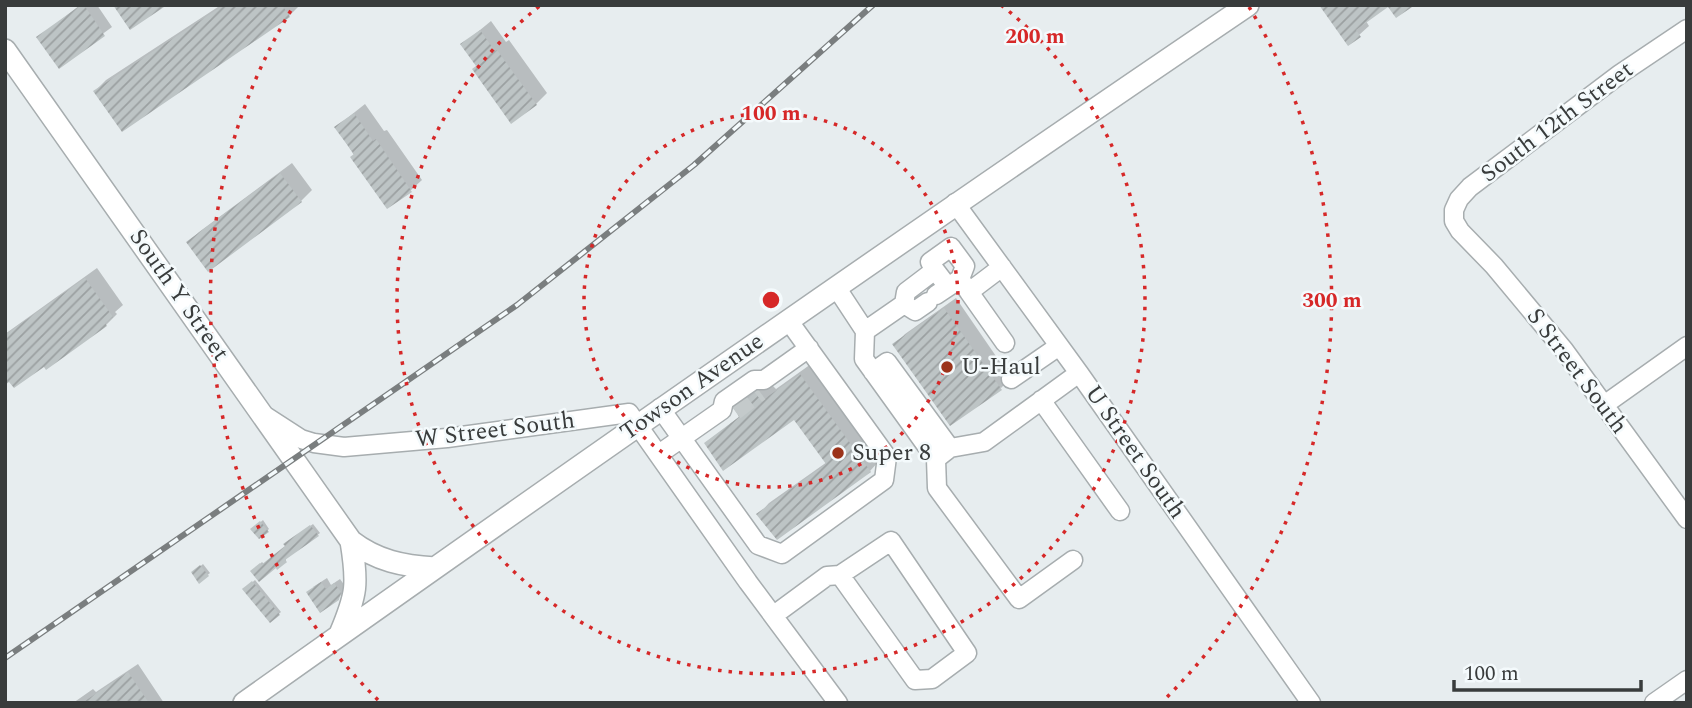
<svg xmlns="http://www.w3.org/2000/svg" width="1692" height="708" font-family="Spectral,serif">
	<defs>
		<pattern id="building-hatch" width="6" height="6" patternUnits="userSpaceOnUse" patternTransform="scale(1.75)"><rect width="6" height="6" fill="#bdc4c5"/><path d="M-1 1l2-2M0 6l6-6M5 7l2-2" fill="none" stroke="#9ba0a1"/></pattern>
	</defs>
	<rect width="100%" height="100%" fill="#e7edef"/>
	<path fill="#0003" d="M80,5h17l15,22 -53,39 -20,-29z
		M221,5h79l-11,11 -194,75 11,-11z
		M1321,5l45,16 3,5 -10,9z
		M491,21l15,21 3,-2 38,53 -11,11 -59,-39 -14,-21z
		M365,104l19,27 3,-1 35,50 -11,10 -24,17 -51,-80z
		M292,163l20,27 -11,11 -113,42 11,-11z
		M97,268l26,37 -8,7 2,2 -11,11 -62,39 -39,19v-49z
		M956,298l55,80 -10,10 -106,-44 10,-10z
		M811,364l69,96 -10,11 -111,43 10,-11 58,-41 -33,-44 -88,25 34,-27 -4,-8 11,-11 22,-15 7,7z
		M263,520l6,9 -10,8 -6,-8z
		M313,524l7,9 -34,25v3l-34,10 10,-9 2,2 23,-18 1,-3z
		M203,564l7,9 -10,8 -7,-8z
		M327,578l4,7 9,-6 5,7 -2,7 -6,6 -24,-12z
		M255,580l26,32 -10,9 -26,-32z
		M138,664l26,39h-91l20,-14 3,3z"/>
	<path fill="url(#building-hatch)" d="M81,5h3l21,31 -46,33 -23,-32z
		M113,5h54l-37,25z
		M224,5h58l8,12 -168,115 -29,-41z
		M1319,5h96l-19,13 -8,-11 -32,23 5,7 -13,9z
		M480,30l15,21 2,-1 40,55 -26,19 -39,-55 4,-3 -16,-22z
		M354,113l19,28 3,-2 36,53 -25,17 -37,-52 4,-3 -20,-27z
		M280,173l22,29 -94,70 -22,-30z
		M85,278l28,39 -8,6 2,3 -61,44 -2,-3 -30,21 -5,-6 -4,3v-50z
		M944,308l58,82 -52,36 -58,-82z
		M800,374l71,98 -94,68 -21,-26 70,-50 -32,-44 -71,51 -19,-28 35,-26 -5,-9 24,-17 6,8z
		M260,521l9,11 -10,7 -9,-10z
		M310,525l9,11 -34,24 2,2 -10,8 -1,-2 -17,14 -9,-11 10,-8 1,2 24,-19 -2,-2z
		M200,565l9,11 -10,8 -8,-12z
		M252,581l28,34 -10,8 -28,-34z
		M321,582l5,7 8,-6 7,9 -2,8 -19,13 -14,-21z
		M128,672l21,31h-67z"/>
	<g fill="none" stroke-linecap="round" stroke-linejoin="round">
		<path stroke="#c4cacb" stroke-width="18" stroke-dasharray="18 9" stroke-linecap="butt" d="M735,411l25,-19"/>
		<g stroke="#a7adaf" stroke-width="21">
			<path id="minor" d="M1687,29l-67,45 -150,113 -11,12 -5,11v11l6,10 34,35 70,84 123,169
				M955,203l124,170 232,330
				M935,270l-5,-8 21,-15 14,19 -5,13
				M836,287l29,44 -1,28 72,100 1,29 82,111 54,-39
				M969,292l36,51
				M936,295l24,-16 9,13 33,-25
				M904,304l11,7 13,-9
				M865,331l39,-27 2,-12 29,-22 13,17
				M873,372l14,-10 63,86
				M1011,379l48,-33
				M1041,400l79,111
				M1604,405l83,-59
				M660,408l98,137 24,9 102,-74 3,-23 -99,-137
				M267,417l34,22 13,4 30,4 103,-9 182,-25 119,169 90,121
				M659,454l63,-44 2,-9 30,-21h10l45,-32
				M936,459l14,-11 34,-6 95,-69
				M774,615l53,-39 13,-1 75,105 17,-1 35,-26 -76,-112 -51,34
				M1654,703l33,-23"/>
		</g>
		<g stroke="#a7adaf" stroke-width="24">
			<path id="major" d="M5,50l346,491c26,20 52,25 84,27
				M340,634c17,-40 18,-50 11,-93
				M244,703c333,-236 666,-469 1004,-698"/>
		</g>
		<use href="#minor" stroke="#fff" stroke-width="18"/>
		<use href="#major" stroke="#fff" stroke-width="21"/>
		<g stroke="#7a7e7f" stroke-width="6">
			<path id="rail" d="M5,658l512,-353 177,-140 179,-160"/>
		</g>
		<use href="#rail" stroke="#f4fafc" stroke-width="3.5" stroke-dasharray="10" stroke-linecap="butt"/>
	</g>
	<g fill="none" stroke="#d62828" stroke-width="3.5" stroke-dasharray="3.5 7">
		<circle cx="771" cy="300" r="187"/>
		<path d="M1001 5A374 374 0 1 1 541 5"/>
		<path d="M378 700A561 561 0 0 1 293 7M1249 7A561 561 0 0 1 1164 700"/>
	</g>
	<g fill="#9b331a" stroke="#f4fafc" stroke-width="2.5">
		<circle cx="947" cy="367" r="7"/>
		<circle cx="838" cy="453" r="7"/>
	</g>
	<g text-anchor="middle" dominant-baseline="central" stroke-width="5" stroke-linejoin="round" paint-order="stroke">
		<g font-size="24" fill="#393c3c" stroke="#f4fafc">
			<text transform="translate(1557 122) rotate(-37)">South 12th Street</text>
			<text transform="translate(179 295) rotate(55)">South Y Street</text>
			<text transform="translate(1577 371) rotate(53)">S Street South</text>
			<text transform="translate(692 387) rotate(-35)">Towson Avenue</text>
			<text transform="translate(495 430) rotate(-7)">W Street South</text>
			<text transform="translate(1135 452) rotate(55)">U Street South</text>
		</g>
		<g font-size="24" fill="#393c3c" stroke="#f4fafc" text-anchor="start">
			<text x="961" y="367">U-Haul</text>
			<text x="852" y="453">Super 8</text>
		</g>
	</g>
	<circle cx="771" cy="300" r="10" fill="#d62828" stroke="#f4fafc" stroke-width="3.5"/>
	<g font-size="21" text-anchor="middle" font-weight="bold" fill="#d62828" stroke="#f4fafc" stroke-width="5" stroke-linejoin="round" paint-order="stroke">
		<text x="1035" y="43">200 m</text>
		<text x="771" y="120">100 m</text>
		<text x="1332" y="307">300 m</text>
	</g>
	<rect width="1692" height="708" fill="none" stroke="#393c3c" stroke-width="14"/>
	<path d="M1454 680v10h187v-10" fill="none" stroke="#393c3c" stroke-width="3.5"/>
	<text x="1464" y="680" font-size="21" fill="#393c3c" stroke="#f4fafc" stroke-width="5" paint-order="stroke">100 m</text>
</svg>
